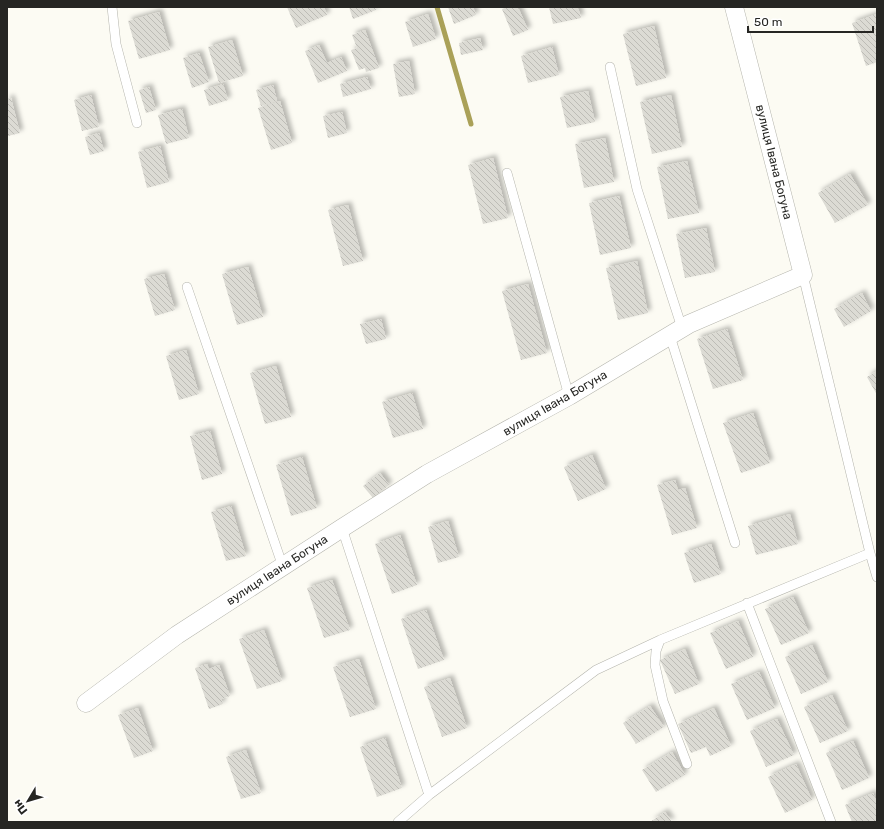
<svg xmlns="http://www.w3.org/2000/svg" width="884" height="829" font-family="Rubik,sans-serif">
	<defs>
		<pattern id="building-back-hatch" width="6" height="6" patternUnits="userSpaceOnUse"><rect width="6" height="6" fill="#dcdbd4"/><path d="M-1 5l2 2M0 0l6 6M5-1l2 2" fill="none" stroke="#bdbcb6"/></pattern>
		<filter id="shadow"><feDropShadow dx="3.5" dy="-3.5" stdDeviation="2" flood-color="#0004"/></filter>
	</defs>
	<rect width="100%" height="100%" fill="#fcfbf3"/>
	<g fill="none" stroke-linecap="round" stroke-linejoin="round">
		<path stroke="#aaa158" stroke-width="5" d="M437,7l34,117"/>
	</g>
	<path fill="url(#building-back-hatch)" filter="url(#shadow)" d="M287,7h37l3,8 -31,13z
		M349,7h26l1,3 -23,9z
		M448,7h25l3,8 -22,9z
		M507,7h11l10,23 -15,6 -11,-27z
		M549,7h29l3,11 -28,6z
		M159,12l11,38 -31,9 -11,-38z
		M428,14l8,25 -23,8 -8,-25z
		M877,14v48l-11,4 -14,-43z
		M654,26l12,52 -30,8 -13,-52z
		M365,30l14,38 -13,4 -1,-4 -6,2 -8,-20 6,-2 -5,-13z
		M480,38l3,12 -22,5 -2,-12z
		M232,40l11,36 -24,7 -11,-36z
		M319,45l8,18 14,-6 6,14 -29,12 -13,-32z
		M552,47l7,28 -31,8 -7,-27z
		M199,53l10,29 -17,6 -9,-30z
		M409,61l6,33 -16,3 -6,-33z
		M367,77l4,12 -28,8 -3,-13z
		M223,84l5,16 -19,6 -5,-16z
		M273,85l4,16 -16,5 -5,-16z
		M149,87l7,23 -10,3 -7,-23z
		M588,91l7,31 -28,6 -7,-31z
		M91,95l8,32 -17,4 -8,-31z
		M671,95l11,52 -30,7 -12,-52z
		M11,98l9,35 -12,3 -1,-4v-33z
		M280,101l12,42 -21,7 -13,-42z
		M182,109l7,29 -23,6 -8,-29z
		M342,112l5,21 -19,5 -5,-22z
		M99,133l5,18 -14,4 -5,-18z
		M605,138l9,44 -30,6 -9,-44z
		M160,146l9,36 -22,6 -9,-36z
		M493,158l15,60 -25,6 -15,-59z
		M687,161l12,52 -31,6 -11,-52z
		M850,174l18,31 -33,18 -17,-30z
		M619,196l12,52 -31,7 -11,-52z
		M348,205l15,56 -20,5 -15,-56z
		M706,228l9,44 -30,6 -9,-44z
		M637,261l11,52 -30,7 -12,-52z
		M248,267l15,50 -26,8 -15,-51z
		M164,274l11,36 -20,6 -11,-37z
		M528,284l19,69 -26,7 -19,-69z
		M862,293l9,18 -27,16 -10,-18z
		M381,319l5,20 -20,5 -6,-20z
		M727,329l16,51 -30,9 -16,-50z
		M186,350l13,44 -20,6 -13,-44z
		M276,366l15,51 -26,7 -15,-51z
		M877,371v24l-10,-18z
		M412,393l11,36 -30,9 -11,-36z
		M753,413l17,50 -29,10 -18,-50z
		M210,431l12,43 -20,6 -12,-44z
		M592,455l14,34 -28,12 -14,-34z
		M302,457l15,51 -26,8 -15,-51z
		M380,473l9,12 -16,13 -10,-12z
		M675,480l3,10 7,-2 12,40 -25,7 -15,-50z
		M231,506l15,50 -20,5 -15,-49z
		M790,514l8,30 -42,11 -8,-29z
		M448,521l11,36 -21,6 -10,-36z
		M400,535l17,50 -25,9 -17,-50z
		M711,544l10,30 -27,9 -10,-30z
		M332,580l18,50 -26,8 -17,-50z
		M793,597l16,36 -28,12 -16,-36z
		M426,610l18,50 -26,9 -17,-50z
		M738,621l15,36 -27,12 -16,-36z
		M264,630l18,51 -25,8 -18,-50z
		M812,645l16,37 -27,12 -16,-37z
		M685,649l14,35 -24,10 -15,-34z
		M359,659l17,50 -26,8 -17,-50z
		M207,664l2,5 10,-4 11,31 -9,3 2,5 -14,5 -14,-41z
		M759,672l16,36 -28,12 -16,-36z
		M450,678l17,50 -25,9 -18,-50z
		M832,695l16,36 -28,12 -16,-36z
		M650,706l14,21 -28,17 -13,-21z
		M138,708l15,43 -19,7 -16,-43z
		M714,708l17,38 -21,10 -4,-9 -15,6 -13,-29z
		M777,719l17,36 -28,12 -16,-36z
		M385,738l17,50 -25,9 -17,-50z
		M853,741l16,37 -27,12 -16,-37z
		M246,750l15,43 -20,6 -15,-42z
		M672,752l13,23 -29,17 -14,-22z
		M796,764l16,36 -27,13 -17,-36z
		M873,793l4,10v19h-25l-7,-17z
		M665,812l7,10h-22z"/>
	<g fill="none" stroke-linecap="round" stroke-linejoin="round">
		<g stroke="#b4b4ac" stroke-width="10">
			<path id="lane" d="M112,7l4,37 21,79
				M610,67l27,122 45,139
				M507,173l62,223
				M803,275l67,278 7,24
				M187,287l96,280
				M670,336l65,207
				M342,528l87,267
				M747,603l84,219
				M660,640l-4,11 -1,14 8,36 24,63
				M398,822l31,-27 167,-125 64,-30 210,-87"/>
		</g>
		<g stroke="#b4b4ac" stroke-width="19">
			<path id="street" d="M86,703l91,-68 165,-107 85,-54 142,-78 120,-72 114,-49 -69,-268"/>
		</g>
		<use href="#lane" stroke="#fff" stroke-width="9"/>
		<use href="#street" stroke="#fff" stroke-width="18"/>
	</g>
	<g text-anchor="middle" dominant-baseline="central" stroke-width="3.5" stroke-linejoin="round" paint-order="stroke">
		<g font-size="12" fill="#262623" stroke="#fff">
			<text transform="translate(774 162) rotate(76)">вулиця Івана Богуна</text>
			<text transform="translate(555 403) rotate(-30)">вулиця Івана Богуна</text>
			<text transform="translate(277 570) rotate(-33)">вулиця Івана Богуна</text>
		</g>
	</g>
	<rect width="884" height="829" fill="none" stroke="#262623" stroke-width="16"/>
	<g transform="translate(28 801) rotate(232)" stroke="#ffffff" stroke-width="3" paint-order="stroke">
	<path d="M0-3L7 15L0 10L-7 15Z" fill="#262623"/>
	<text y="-6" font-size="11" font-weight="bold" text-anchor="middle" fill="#262623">Пн</text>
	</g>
	<path d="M748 26v6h125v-6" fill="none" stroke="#262623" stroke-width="2"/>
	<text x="754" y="26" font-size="12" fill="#262623" stroke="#ffffff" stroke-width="3" paint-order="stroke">50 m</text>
</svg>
